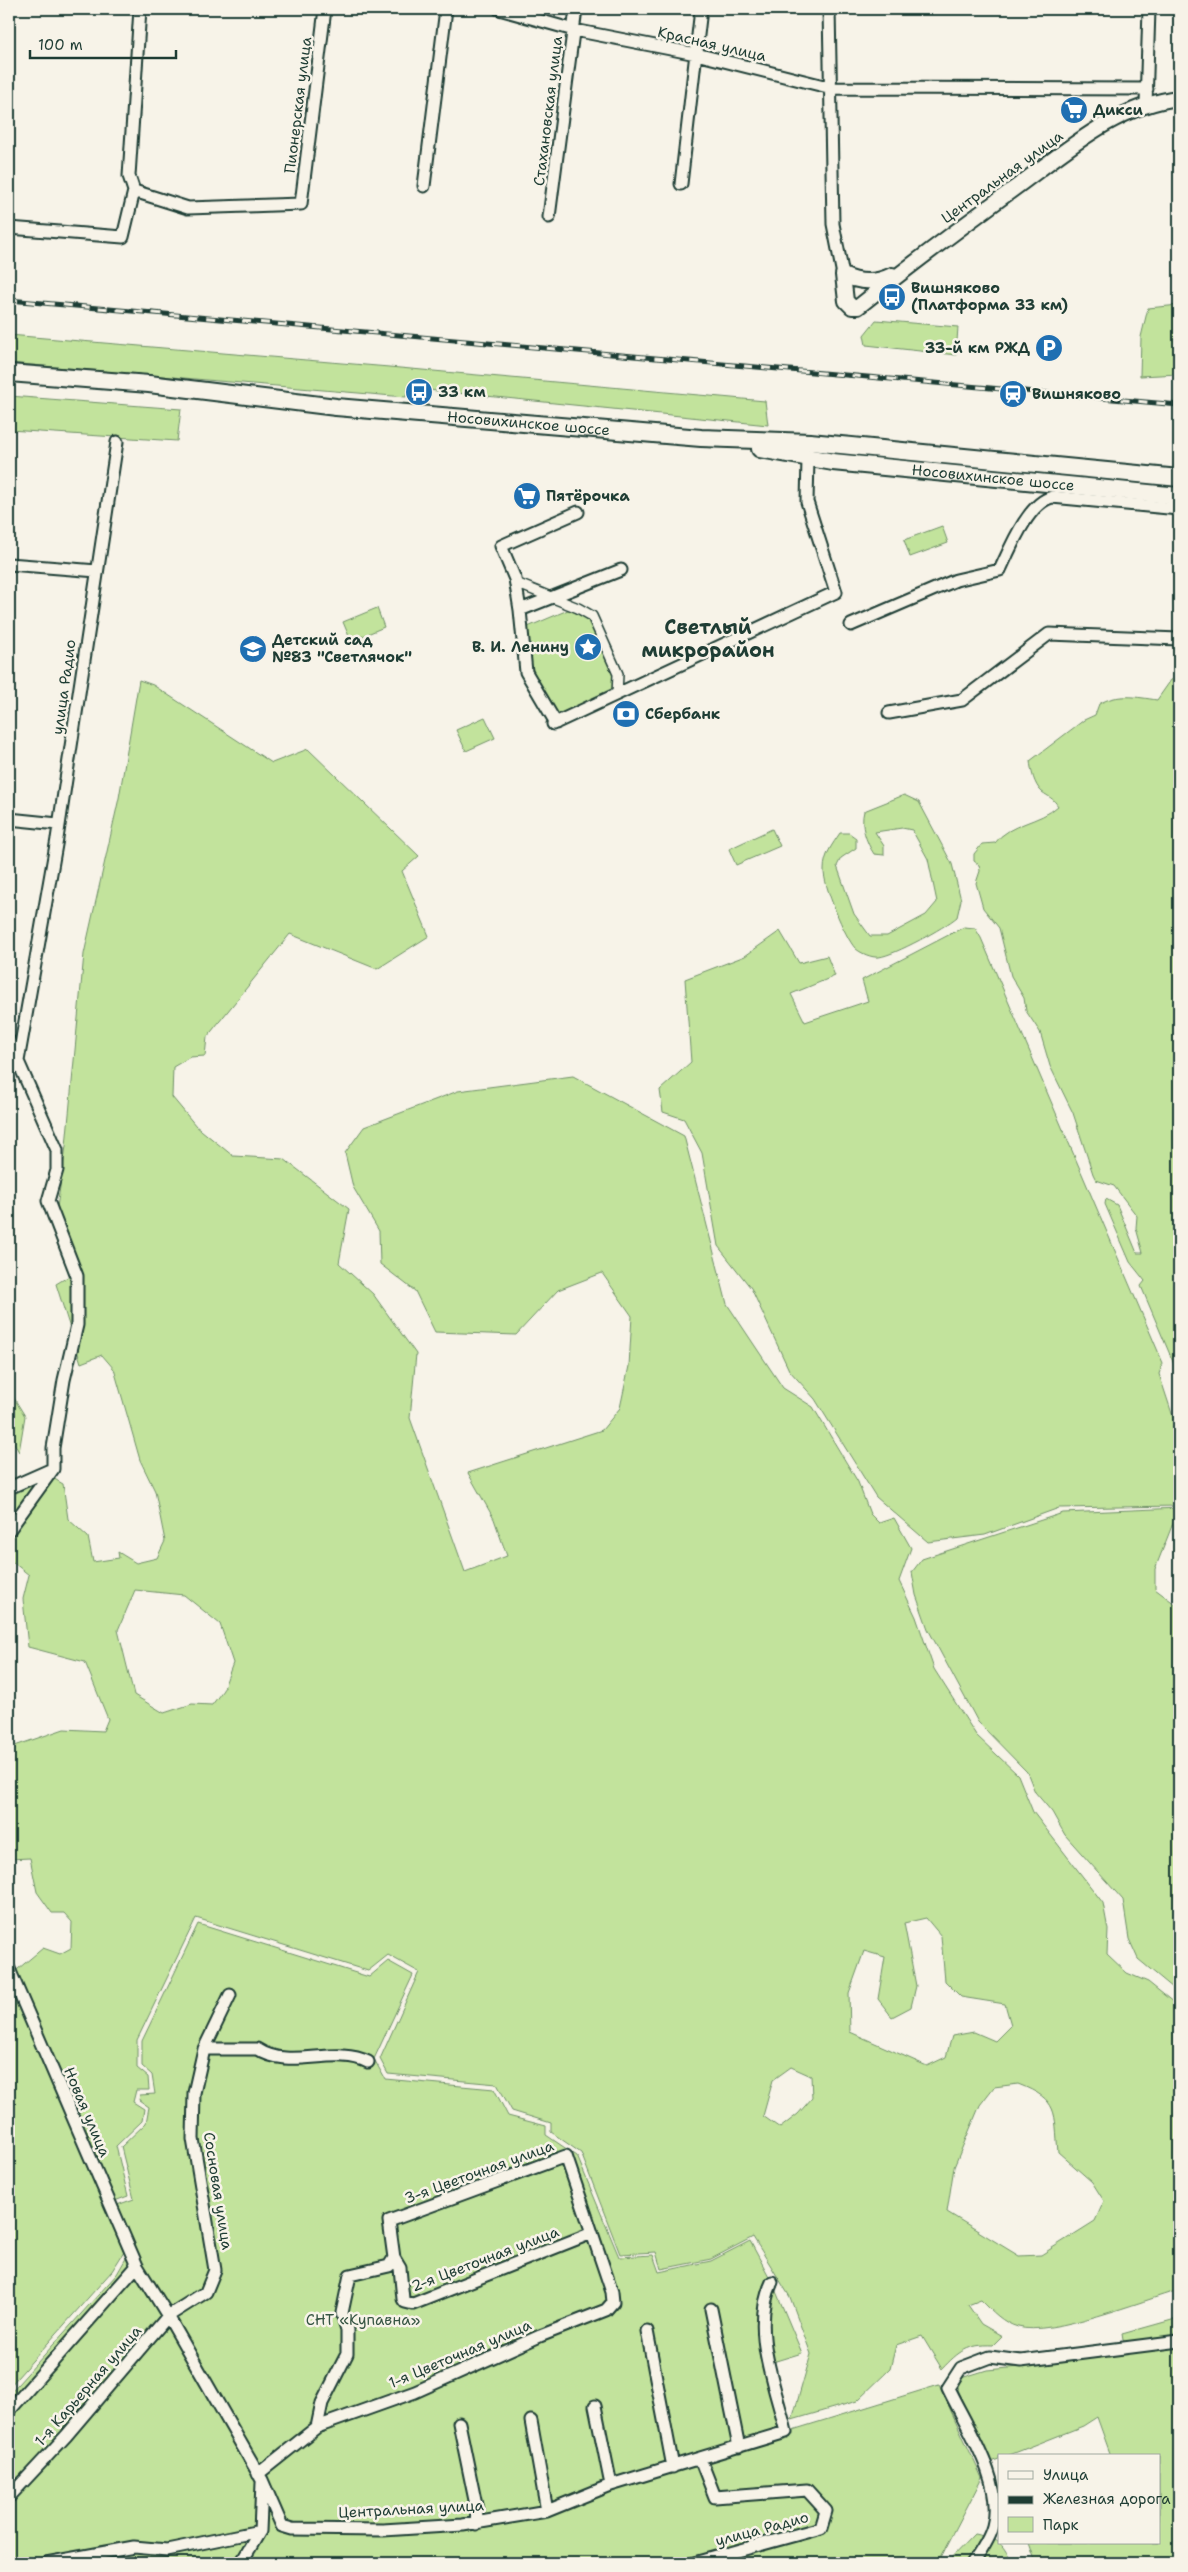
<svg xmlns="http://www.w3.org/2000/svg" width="1188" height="2572" font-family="'Shantell Sans',sans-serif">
	<rect width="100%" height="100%" fill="#f7f3e8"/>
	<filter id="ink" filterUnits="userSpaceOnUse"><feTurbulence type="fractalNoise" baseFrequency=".02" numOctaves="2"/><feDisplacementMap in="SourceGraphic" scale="10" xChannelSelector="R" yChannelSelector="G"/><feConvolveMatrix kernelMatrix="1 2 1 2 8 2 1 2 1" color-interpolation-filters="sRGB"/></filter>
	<g filter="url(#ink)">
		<path fill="#c2e39c" stroke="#709068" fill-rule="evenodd" d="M1179,305v69l-39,2 1,-39 7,-29z
			M876,320l82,7 -2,28 -90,-10 -2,-10z
			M9,335l380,32 376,34 3,24 -360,-37 -2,9 -13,-1 -384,-33z
			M9,396l172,13 -4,32 -168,-11z
			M942,526l6,17 -38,14 -6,-17z
			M575,607l17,13 23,54 -1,19 -54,25c-24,-26 -30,-56 -37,-89z
			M377,608l7,19 -33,14 -8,-19z
			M1179,678v698l-38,-90 4,-5 -15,-19 -25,-58 1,-5 11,6 20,48h6l-7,-25 1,-12 -23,-30 -18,-6 -3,-6 -20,-61 -23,-47 -10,-34 -14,-21 -2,-13 -13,-22 -12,-48 -16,-20 -7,-25 4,-12 -1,-6 -5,-4v-7l8,-10 13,-1c14,-20 45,-20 63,-37 -5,-8 -9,-9 -16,-14 -8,-7 -11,-22 -12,-31l54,-41 11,-5 4,-11c18,-11 38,-7 58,-4l14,-20z
			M139,680l14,5 119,78 36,-14 111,107 -17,15 27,65 -52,33 -87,-35 -83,103 -2,19 -15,1 -17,10 -1,30 24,29 37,30 51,3 65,50 -10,54 34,31 43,60 -6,64 55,154 42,-16 -13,-37 -26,-46 134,-43 18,-22 9,-42 3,-50 -30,-43 -44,17 -42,45 -81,-3 -20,-41 -35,-27 -1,-33 -26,-44 -8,-34 19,-26 94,-36 115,-15 111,60 43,168 56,84 30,19 45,75 12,32 9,9 15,-5 17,30 -12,33 17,36 18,52 42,66 42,40 15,37 70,91 5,27 -1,24 20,19 21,9 31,25v283c-35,10 -129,47 -161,37 -15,-4 -26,-16 -37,-27l-13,5 13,19 21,12 -9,9c-25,-1 -34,6 -51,24l-20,-33 -26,9 -6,24 -33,32 -65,19 19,-66 -21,-57 -37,-60 -42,22 -50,10 -5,-17 -36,2 -39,-101 -30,-21v-9l-39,-12 -15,-27 -109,-10 -8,-15 39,-87 -31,-17 -20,16 -172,-53 -59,122v28l11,9 1,13h-13l-3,12 11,7 -2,12 -26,25 12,50 -16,6 -100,-228 31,-26 17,6 11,-6 1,-26 -8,-9h-12l-15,-21 -7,-34 -21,1v-111l55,-19 39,2 5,-12 -23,-57 -57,-15 -5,-48 6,-24 -20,-16v-34l4,-7 3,-25 35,-16 12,7 5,35 20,18 5,25 26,-4 -1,-6 18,11 21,-5 8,-17 -10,-50 -15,-31 -26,-91 -12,-14 -21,8 -25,-79 15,-9 -17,-47 12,-82 18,-192 35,-156zM135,1590l49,5 36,29 13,39 -10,27 -11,15 -20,-1 -28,9 -30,-18 -16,-65zM926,1918l15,18 4,45 16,16 44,7 6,21 -16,16 -21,-9 -22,4 -6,21 -19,9 -77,-34 -1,-39 15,-42 21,6 -7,42 14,18 19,-10 5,-21 -12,-63zM791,2067l20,9 1,22 -14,16 -18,14 -17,-12 10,-36zM1018,2084c42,16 36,28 40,68l34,30 12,19 -9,20 -54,34 -22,1 -72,-44 7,-45 26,-62 14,-18z
			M485,717l10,21 -29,13 -10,-21z
			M904,795l15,7 33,62 9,36 -4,17c-13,11 -62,38 -78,40 -7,1 -19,-4 -24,-9 -10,-11 -32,-63 -31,-78 0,-15 8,-25 16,-37h9l7,5v10l-15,10 -4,8 17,48 16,22h17l39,-21 11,-13 -9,-43 -16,-29 -10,-2 -27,4 9,14v9l-10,-1c-8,-12 -14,-29 -10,-43z
			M772,829l8,17 -44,19 -7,-16z
			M964,927l11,1 6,10 182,425 -4,11 20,61v71l-120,2 -74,27 -57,7 -52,-45 -61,-98 -26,-29 -38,-82 -33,-42 -16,-93 -18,-34 -21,-7 -3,-22 31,-28 -6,-83 60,-23 35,-25 19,32 28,-7 8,20 -44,18 14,28 63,-21 -6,-21z
			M9,1390l16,26 -6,36 -10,-18z
			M1179,1508l-24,61v20l24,18v386l-41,-34 -9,-20 -6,-39 -58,-65 -13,-23 -17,-20 -8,-20 -49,-50 -50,-93 -12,-34 -4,-23 10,-13 141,-46z
			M198,1924l171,53 19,-16 25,14 -39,84 11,20 109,10 14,27 38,10v9l31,21 42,101 34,-2 6,17 52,-11 39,-20 22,41 30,71 -39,12 23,67 153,-47 43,93 -44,85h-929v-169l108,-120 12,-21 -12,-48 17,-6 -13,-52 25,-24 3,-16 -10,-7 1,-5 15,-1 -3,-19 -10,-9v-25z
			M9,1981l115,271 -12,19 -103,116z
			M1179,2318v18l-52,7 -4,-3 -1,-6z
			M1179,2346v217h-143l-7,-20h130v-87h-48l-14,-39 -14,9 -76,30h-8v3l-9,3 -33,-72 4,-12 26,-8 53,-5 27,-8z
			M974,2534c25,5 27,7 38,29h-66z"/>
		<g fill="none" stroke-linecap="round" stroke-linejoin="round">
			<g stroke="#1f3d34" stroke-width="12">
				<path id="pedestrian" d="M516,583l62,25 14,8 26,58 -1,20"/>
			</g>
			<g stroke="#1f3d34" stroke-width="15">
				<path id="minor" d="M499,9l75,21 122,24 136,34 315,1
					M829,9l4,215 10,51
					M1146,105l3,-96
					M681,184l20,-175
					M424,186l22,-177
					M134,191l54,17 113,-4 24,-195
					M134,191l-5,-15 11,-167
					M549,217l27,-208
					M9,228l114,9 11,-46
					M578,512l-77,34 14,33 5,31 101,-40
					M9,564l88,7
					M520,610l6,62 30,51
					M851,625l105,-45 44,-10c10,-21 28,-67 52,-73l127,12
					M889,713l73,-13 87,-66 130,5
					M553,724l283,-132 -29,-90 1,-44
					M9,819l49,5
					M9,1041l48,109v20l-9,31 29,75v49l-13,55 -11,68v21
					M18,1061l39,-222 60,-397
					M9,1488l43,-19
					M9,1530l44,-61
					M9,1969l128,297 31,50 94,164 20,46 10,3 91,1 80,-5 84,-14 64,-26 175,-53c-11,-47 -36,-104 -14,-150
					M204,2049h53c33,22 78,-4 111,13
					M394,2258l6,10 3,31 2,3 8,2 179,-71
					M711,2309l28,138
					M647,2331l26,136
					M595,2406l16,79
					M9,2411l128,-145
					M531,2421l16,90
					M459,2423l18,87 -1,14
					M317,2427l5,-24 25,-49v-24l-5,-17 8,-38 39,-9 5,-8
					M258,2474l59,-47 98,-35 125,-56 66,-26 7,-8 -1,-10 -46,-136 -177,65 5,37
					M9,2497l57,-61 102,-120 38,-24 9,-22 -22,-131 1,-46 10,-44 26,-54
					M46,2563l88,-16 33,3 93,-19 2,-48
					M241,2563l19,-32
					M694,2563l127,-35 5,-17 -19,-21 -92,7 -14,-36 -6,-1
					M973,2563c7,-10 17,-25 20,-37 12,-43 -27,-100 -45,-138l13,-20 29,-11 31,4 158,-20"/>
			</g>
			<g stroke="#1f3d34" stroke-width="18">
				<path id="tertiary" d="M843,275l3,26 6,6h6c50,-40 102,-79 154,-117 50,-36 103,-85 167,-92
					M843,275c16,8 33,8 49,0"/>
			</g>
			<g stroke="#1f3d34" stroke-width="20">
				<g id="secondary">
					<path id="s1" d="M9,373l140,11 187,23 365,31 109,4 369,36"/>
					<path id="s2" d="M760,449l73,13 346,34"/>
				</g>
			</g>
			<use href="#pedestrian" stroke="#f7f3e8" stroke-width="9"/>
			<use href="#minor" stroke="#f7f3e8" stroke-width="11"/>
			<use href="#tertiary" stroke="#f7f3e8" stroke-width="14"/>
			<use href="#secondary" stroke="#f7f3e8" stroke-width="16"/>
			<g stroke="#1f3d34" stroke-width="5">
				<path id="rail" d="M9,300l1170,105"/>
			</g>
			<use href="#rail" stroke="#f7f3e8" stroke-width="3" stroke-dasharray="9" stroke-linecap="butt"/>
		</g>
	</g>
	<defs>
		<g id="supermarket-disc" transform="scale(1.4375)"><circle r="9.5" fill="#1f6fb2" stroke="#f7f3e8"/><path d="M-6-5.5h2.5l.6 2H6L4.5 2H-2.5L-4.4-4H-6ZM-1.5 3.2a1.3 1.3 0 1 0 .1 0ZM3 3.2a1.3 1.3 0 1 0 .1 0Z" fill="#fff"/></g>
		<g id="bus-disc" transform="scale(1.4375)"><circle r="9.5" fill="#1f6fb2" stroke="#f7f3e8"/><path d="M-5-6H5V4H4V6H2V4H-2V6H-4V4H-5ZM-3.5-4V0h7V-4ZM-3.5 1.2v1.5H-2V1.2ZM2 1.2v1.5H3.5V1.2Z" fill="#fff"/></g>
		<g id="parking-disc" transform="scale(1.4375)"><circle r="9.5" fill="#1f6fb2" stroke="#f7f3e8"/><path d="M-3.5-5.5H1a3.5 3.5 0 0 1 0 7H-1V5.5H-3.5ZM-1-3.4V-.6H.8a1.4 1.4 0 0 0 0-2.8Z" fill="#fff"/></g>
		<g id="station-disc" transform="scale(1.4375)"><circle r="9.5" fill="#1f6fb2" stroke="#f7f3e8"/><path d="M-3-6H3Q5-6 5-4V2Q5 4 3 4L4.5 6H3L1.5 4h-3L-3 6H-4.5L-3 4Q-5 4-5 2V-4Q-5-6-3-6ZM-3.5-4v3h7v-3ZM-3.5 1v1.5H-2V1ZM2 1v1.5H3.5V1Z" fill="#fff"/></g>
		<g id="sight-disc" transform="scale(1.4375)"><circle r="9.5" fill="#1f6fb2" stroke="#f7f3e8"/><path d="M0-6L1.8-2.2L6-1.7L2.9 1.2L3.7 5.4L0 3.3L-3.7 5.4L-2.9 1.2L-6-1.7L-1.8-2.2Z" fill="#fff"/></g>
		<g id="school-disc" transform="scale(1.4375)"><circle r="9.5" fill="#1f6fb2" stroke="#f7f3e8"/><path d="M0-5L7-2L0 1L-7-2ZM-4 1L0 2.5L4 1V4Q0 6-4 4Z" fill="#fff"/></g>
		<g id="bank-disc" transform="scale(1.4375)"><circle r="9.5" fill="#1f6fb2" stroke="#f7f3e8"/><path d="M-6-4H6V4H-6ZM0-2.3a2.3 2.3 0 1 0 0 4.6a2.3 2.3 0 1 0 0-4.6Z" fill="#fff"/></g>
	</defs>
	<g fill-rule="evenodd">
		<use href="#supermarket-disc" x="1074" y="110"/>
		<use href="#bus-disc" x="892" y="297"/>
		<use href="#parking-disc" x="1049" y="348"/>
		<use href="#bus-disc" x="419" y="392"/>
		<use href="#station-disc" x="1013" y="394"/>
		<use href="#supermarket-disc" x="527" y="496"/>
		<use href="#sight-disc" x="588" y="647"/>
		<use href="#school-disc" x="253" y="649"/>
		<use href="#bank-disc" x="626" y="714"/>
	</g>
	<g text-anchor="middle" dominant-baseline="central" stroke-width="5" stroke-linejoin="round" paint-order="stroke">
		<g font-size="15" fill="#1f3d34" stroke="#f7f3e8">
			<text transform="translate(712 44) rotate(13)">Красная улица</text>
			<text transform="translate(298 105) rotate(-83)">Пионерская улица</text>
			<text transform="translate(548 111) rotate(-83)">Стахановская улица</text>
			<text transform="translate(1002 177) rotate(-36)">Центральная улица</text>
			<text stroke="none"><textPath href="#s1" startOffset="522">Носовихинское шоссе</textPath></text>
			<text stroke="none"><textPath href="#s2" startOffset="235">Носовихинское шоссе</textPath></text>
			<text transform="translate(64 687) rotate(-82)">улица Радио</text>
			<text transform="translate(87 2112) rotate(67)">Новая улица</text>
			<text transform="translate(479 2172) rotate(-20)">3-я Цветочная улица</text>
			<text transform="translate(218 2191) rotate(81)">Сосновая улица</text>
			<text transform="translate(485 2259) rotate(-21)">2-я Цветочная улица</text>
			<text transform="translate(460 2354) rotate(-23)">1-я Цветочная улица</text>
			<text transform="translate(88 2386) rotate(-49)">1-я Карьерная улица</text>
			<text transform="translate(411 2509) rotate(-3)">Центральная улица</text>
			<text transform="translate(762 2529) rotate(-15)">улица Радио</text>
		</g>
		<g font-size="15" font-weight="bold" fill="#1f3d34" stroke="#f7f3e8" text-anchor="start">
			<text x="1093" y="110">Дикси</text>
			<text x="911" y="288">Вишняково<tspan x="911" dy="17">(Платформа 33 км)</tspan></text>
			<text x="1030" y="348" text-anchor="end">33-й км РЖД</text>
			<text x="438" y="392">33 км</text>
			<text x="1032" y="394">Вишняково</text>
			<text x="546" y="496">Пятёрочка</text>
			<text x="272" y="640">Детский сад<tspan x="272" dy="17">№83 "Светлячок"</tspan></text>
			<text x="569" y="647" text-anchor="end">В. И. Ленину</text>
			<text x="645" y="714">Сбербанк</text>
		</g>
		<g font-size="15" fill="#375644" stroke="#f7f3e8">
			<text x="363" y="2320">СНТ «Купавна»</text>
		</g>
		<g font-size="20" font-weight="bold" fill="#1f3d34" stroke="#f7f3e8">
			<text x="708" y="627">Светлый<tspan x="708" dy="23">микрорайон</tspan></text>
		</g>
	</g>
	<rect width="1188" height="2572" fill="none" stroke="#f7f3e8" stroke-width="30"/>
	<rect x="15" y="15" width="1158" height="2542" fill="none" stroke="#1f3d34" stroke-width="2" filter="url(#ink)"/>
	<rect x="998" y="2454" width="162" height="90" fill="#f7f3e8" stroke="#a1aaa0"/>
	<rect x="1008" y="2471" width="25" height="8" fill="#f7f3e8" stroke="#a1aaa0"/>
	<text x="1043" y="2480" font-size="15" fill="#1f3d34">Улица</text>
	<rect x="1008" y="2496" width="25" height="8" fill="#1f3d34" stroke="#a1aaa0"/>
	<text x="1043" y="2504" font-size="15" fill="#1f3d34">Железная дорога</text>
	<rect x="1008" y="2517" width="25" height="15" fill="#c2e39c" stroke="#a1aaa0"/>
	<text x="1043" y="2530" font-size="15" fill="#1f3d34">Парк</text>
	<path d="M30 50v8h146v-8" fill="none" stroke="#1f3d34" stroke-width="2.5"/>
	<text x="38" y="50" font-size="15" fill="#1f3d34" stroke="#f7f3e8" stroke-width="4" paint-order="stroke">100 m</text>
</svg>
